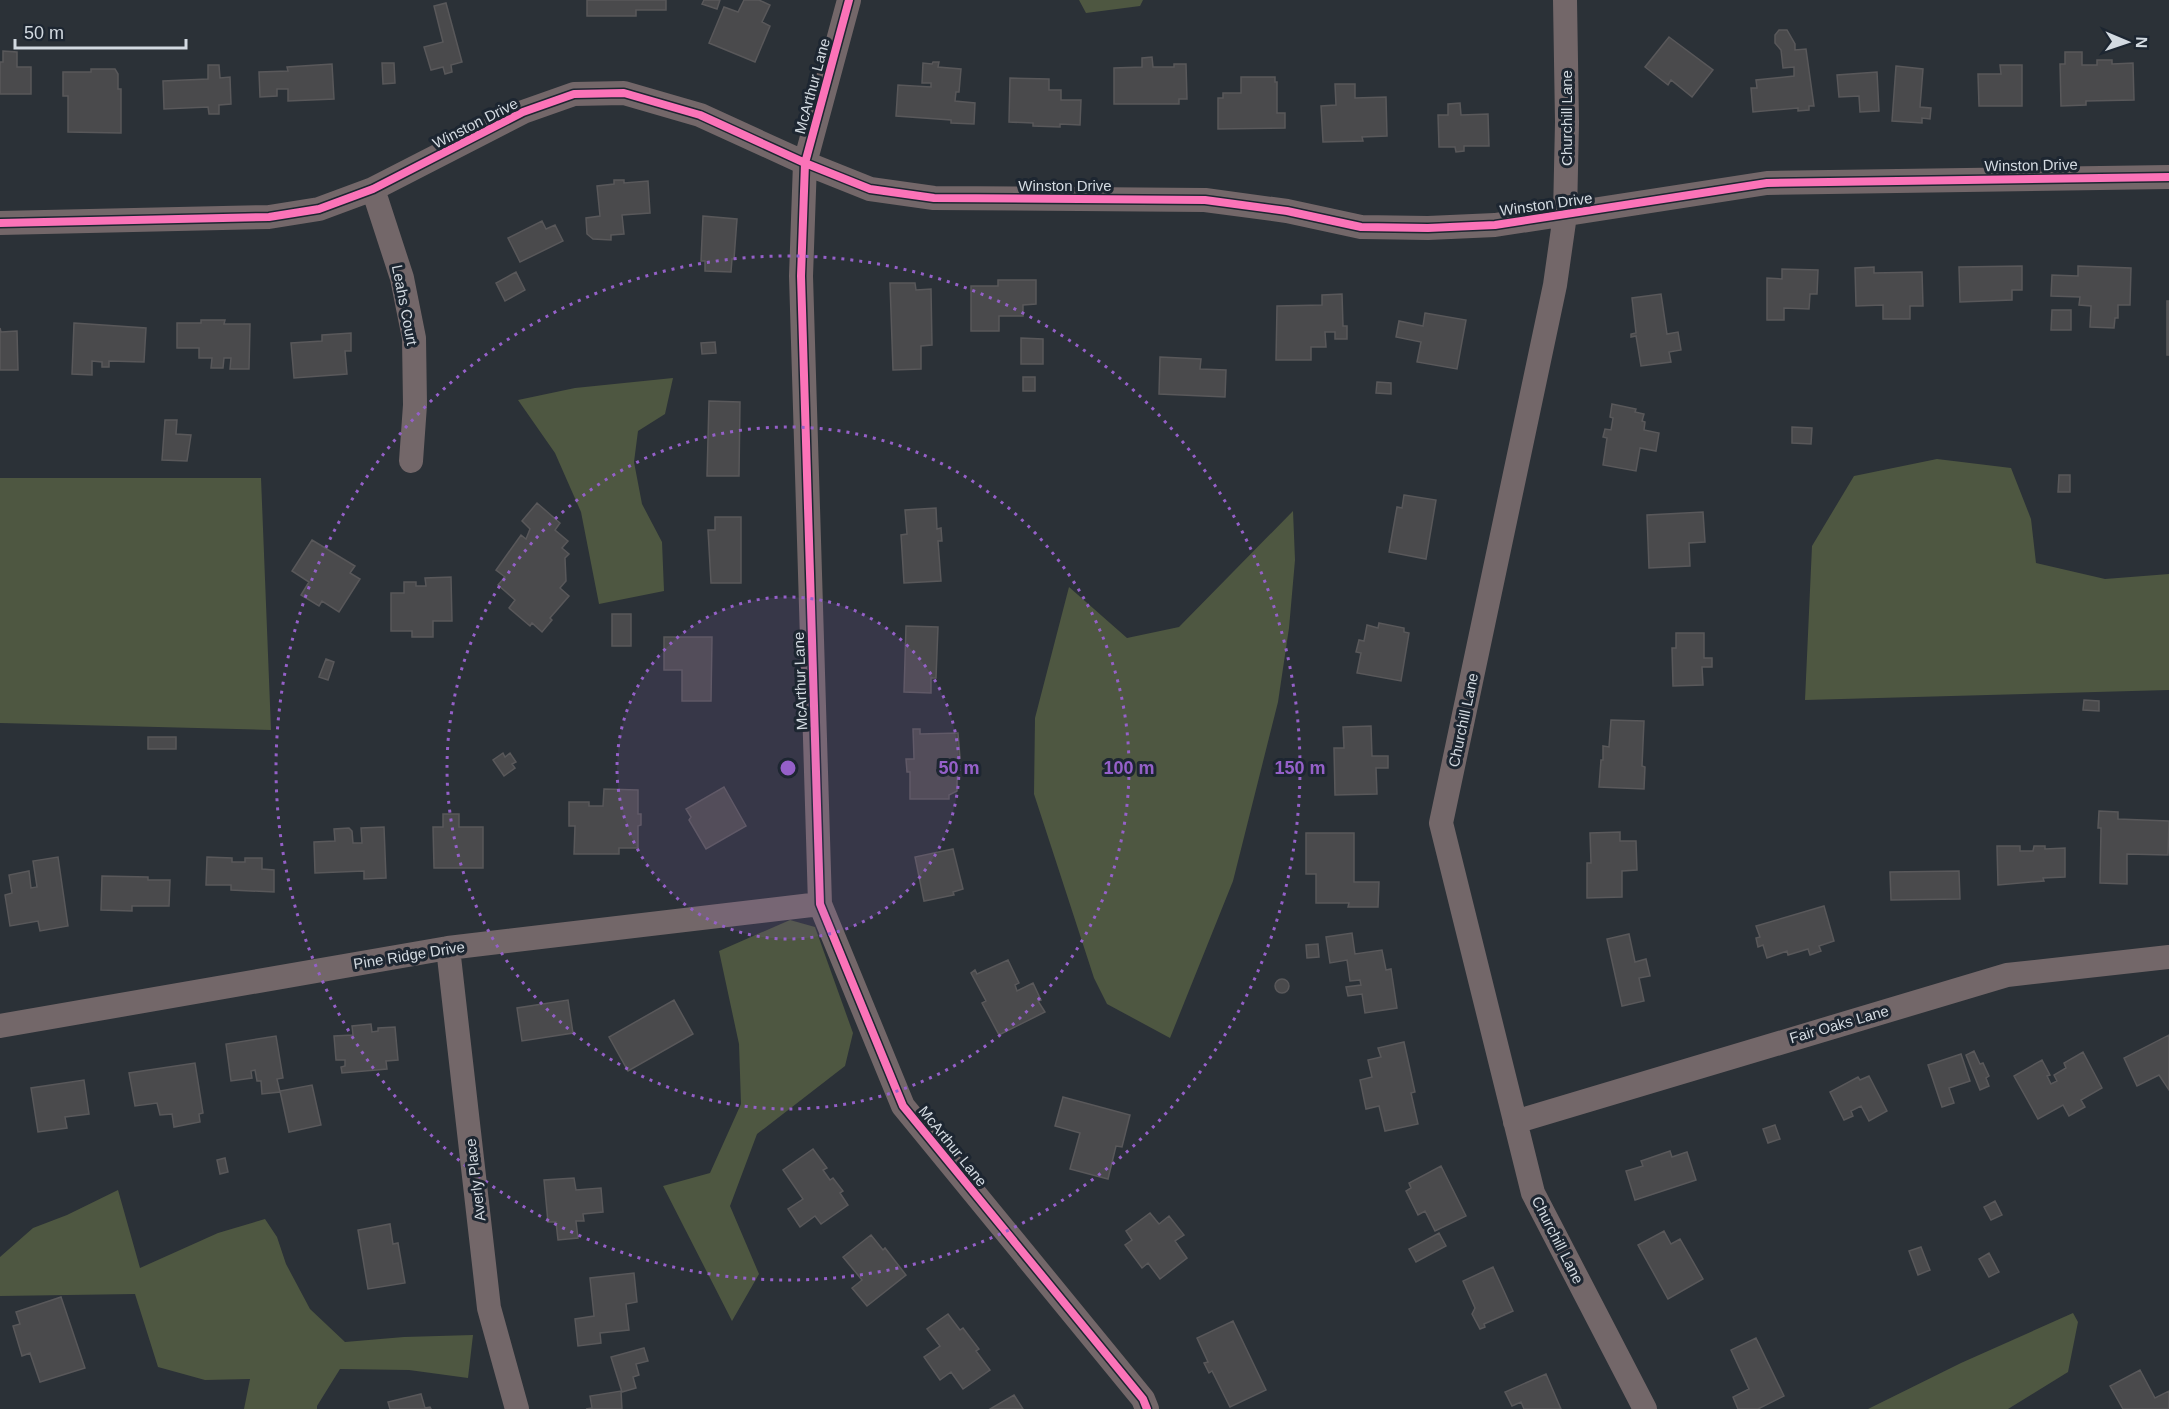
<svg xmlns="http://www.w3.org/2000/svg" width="2169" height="1409" font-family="Helvetica,sans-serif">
	<rect width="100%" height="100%" fill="#2b3137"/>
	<path fill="#4e5741" d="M1079,0h64l-3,6 -54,7z
		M673,378l-8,36 -27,17 -4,31 8,42 20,38 2,49 -65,13 -18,-92 -26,-59 -37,-53 57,-12z
		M1937,459l74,9 20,51 5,44 69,16 64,-5v116l-364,10 7,-154 42,-70z
		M0,478h261l10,252 -271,-7z
		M1293,511l2,49 -6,68 -11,74 -45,179 -63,157 -63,-34 -13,-26 -60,-184 1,-76 34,-131 58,51 52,-11z
		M790,920l25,7 38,106 -8,33 -88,68 -27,72 29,68 -27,47 -69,-135 47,-13 31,-69 -2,-60 -20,-93z
		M118,1190l22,78 78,-35 47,-14 12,18 9,27 24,45 35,33 59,-5 69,-2 -5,43 -59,-8 -69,-1 -23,37v3h-73l6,-30 -45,1 -47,-13 -23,-73 -135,2v-39l33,-29 34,-13z
		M2073,1313l5,9 -10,50 -60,37h-140l93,-46z"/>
	<path fill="#4a4a4c" stroke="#59585a" stroke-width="1.5" d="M587,0h79v10h-30v6h-49z
		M704,0h16l-3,9 -15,-5z
		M744,0h15l11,5 -8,17 8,4 -15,36 -46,-19 15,-36 14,5z
		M446,3l16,59 -11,3 1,7 -7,2 -2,-7 -12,3 -7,-23 19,-5 -9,-36z
		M1779,30h8l8,14v6l11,-1 8,57h-5v4l-11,1v-3l-45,4 -2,-24h6l-1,-8 38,-4v-9l-11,1 -2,-18 -6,-7v-8z
		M1669,37l44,33 -21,27 -21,-17 -3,5 -23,-18z
		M3,51l14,1v15h14v27h-31v-32h3z
		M2065,52h17v13h15v-5h15v4l21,-1 1,37 -48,1v4l-25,1 -1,-42h5z
		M1152,57l1,10h21v-3h12l1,35h-8v5h-65v-36l28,-1v-9z
		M933,62h6l-1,5 23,2 -2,23h-3l-1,9 20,2 -1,21 -23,-1v-3l-55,-4 2,-31 33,2v-4h-9l1,-20 9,1z
		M382,63h12l1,20 -12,1z
		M332,64l2,35 -46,2v-12h-11v7l-17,1 -1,-25 29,-1 -1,-4z
		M208,65h11l1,13 10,-1 1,27 -12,1v9h-10l-1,-7 -44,2 -1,-28 45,-2z
		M2000,65h22v41h-43l-1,-32h23z
		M1896,66l27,3 -3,38 11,1 -1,11 -8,-1v5l-30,-2z
		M91,69h24l3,5v15h3v44l-53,-1v-36h-5v-24h28z
		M1877,72l2,39 -19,1 -1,-16 -20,1 -2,-22z
		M1241,77h34v5h2v31h8v15l-67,1v-31h5v-5h18z
		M1010,78l39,1v11h12v10h20l-1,25 -20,-1v3l-27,-1v-3l-24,-1z
		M1335,84h20v14l31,-1 1,39 -25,1 1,4 -40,1 -2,-36 15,-1z
		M1460,103l1,12 27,-1 1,32h-25v5l-8,1 -1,-5h-16l-1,-32h10v-11z
		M614,180h10v3l24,-2 2,32 -28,2 2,19 -13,1v5l-18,-1 -6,-5 -1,-16 14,-2 -3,-30 17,-2z
		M703,216l34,3 -3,40h-2l-1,13 -26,-1v-10h-4z
		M542,221l4,8 9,-4 8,16 -43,21 -12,-24z
		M2022,266v24h-10v10l-52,2 -1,-35z
		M2078,266l53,2 -1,37h-12v13h-3l-1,10 -24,-1 1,-21 -12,-1 1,-8 -29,-1 1,-21 26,1z
		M1874,267v6l48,-1 1,34h-13v13h-27v-14l-27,1 -1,-38z
		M1782,269l36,1 -1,24h-7l-1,15 -25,-1v12h-17v-42l15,1z
		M516,272l9,18 -20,11 -9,-18z
		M998,280h38v24l-13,1v11h-24v15h-28v-45h27z
		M890,283h25l1,7 15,-1 1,56 -11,1v23l-28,1z
		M1342,294l1,32h4v13h-12v-7h-10l1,15h-15v13h-35l1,-54 45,-1v-10z
		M1661,294l6,40 11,-2 3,18 -12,2 2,10 -30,4 -5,-30 -5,1v-3l5,-1 -4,-35z
		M2167,301h2v54h-2z
		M2052,310h19v20h-20z
		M1425,313l41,7 -9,49 -40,-7 4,-20 -25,-5 3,-16 24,5z
		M201,320h24l-1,4h26l-1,45h-19l1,-11h-7l-1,10h-12l1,-10h-13v-10h-22v-25h24z
		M74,323l72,5 -2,34 -35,-1v6h-7v-5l-10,-1v14l-20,-1z
		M0,328l1,4 16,-1 1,39h-18z
		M351,333v18h-6l2,23 -53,4 -3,-35 31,-2v-6z
		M1021,338l22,1v25h-22z
		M715,342l1,11 -14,1 -1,-11z
		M1160,357l41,2 -1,10 26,1 -1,27 -66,-3z
		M1023,377h12v14h-12z
		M1377,382l14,1v11l-15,-1z
		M709,401l31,1 -1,74h-32z
		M1612,404l24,5 -1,3 9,2 -2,7 3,1 -1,8 15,3 -3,18 -16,-3 -4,23 -33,-6 4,-27 -4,-1 2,-8 6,1 2,-12 -3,-1z
		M165,420h12l-1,14 15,1 -4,26 -25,-1z
		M1792,427l20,1 -1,16 -19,-1z
		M2059,475h11v17h-12z
		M1404,495l32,5 -10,59 -37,-7 8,-45 5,1z
		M537,503l23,20 -5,7 13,11 -6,7 7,6 -4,4 1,23 -6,7 9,8 -19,22 2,2 -10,12 -10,-9 -2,3 -21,-18 6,-8 -17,-15 7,-8 -9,-7 25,-35 5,4 4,-10 -8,-8z
		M936,508l1,21 4,-1 1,13h-4l3,40 -37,2 -3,-48 6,-1 -2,-24z
		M1703,512l2,30 -16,1 1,23 -41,2 -2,-53z
		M715,517h26v66h-30l-3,-53h7z
		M312,540l43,26 -5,7 10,6 -21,33 -17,-11 -3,5 -18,-11 8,-13 -17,-11z
		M451,577l1,44h-19v16h-21v-6h-21v-38h13v-11h12v4h10l-1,-8z
		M612,614h19v32h-19z
		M1379,623l25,5v4l5,1 -8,48 -44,-8 4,-20 -5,-1 3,-12 5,1 3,-16 11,3z
		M906,626l32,1 -2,51h-5v15l-27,-1z
		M1676,633h28v25h8v9h-10l1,18 -30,1 -1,-38h4z
		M664,637h48l-1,64h-29v-31h-18z
		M326,659l8,3 -6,18 -9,-3z
		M2084,700l15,1v10l-16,-1z
		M1611,720l33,1 -2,45 3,1 -1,22 -45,-2 2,-27h2v-14l6,1z
		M1371,726l1,30h16v12h-12l1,26 -42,1 -1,-47h10l-1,-21z
		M913,729h7v5l38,-1 2,25 -7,1v11l4,4v17l-8,4v4h-39v-27h-3l-1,-13h8z
		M148,737h28v12h-28z
		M503,753l2,4 5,-4 6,9 -4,2 3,4 -11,8 -11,-16z
		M724,787l22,39 -40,23 -17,-29 2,-3 -5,-8z
		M604,789l34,1v24h3v11l-3,1v22h-19v6h-45l1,-28h-6v-24h20v4h14z
		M2099,811l19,1v7l51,2 -1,34 -41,-1v30l-27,-1 1,-55h-3z
		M443,814h16v13h24v41h-49l-1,-41h10z
		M384,827l2,51 -22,1v-8l-49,2 -1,-31 21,-1 -1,-12 15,-1 3,3 1,12h9l-1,-15z
		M1620,832v9h16l1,29 -15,1v26l-35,1v-35h4l-1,-30z
		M1306,833h48v49h25l-1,25h-30l1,-4h-33v-29h-10z
		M1997,846h23v5h13l1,-5h11v3l20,-1v29l-22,1 1,3 -46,4z
		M953,849l10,40 -10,3 1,3 -30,6 -9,-44z
		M58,857l10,69 -28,5 -2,-10 -28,5 -5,-31 7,-2 -3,-18 20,-4 2,17 6,-1 -4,-26z
		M207,857l25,1v4h13v-4h17v11l12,1v22l-43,-2v-5h-25z
		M1959,871l1,28 -69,1 -1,-28z
		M102,876l46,1v3h22l-1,26h-37v5l-31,-1z
		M1824,906l10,35 -15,5 2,5 -11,4 -2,-6 -20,6 -1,-4 -20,7 -4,-13 -5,2 -2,-9 4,-1 -4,-11z
		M1352,933l3,21 27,-4 4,20 5,-1 6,39 -32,5 -3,-19 -14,2 -2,-9 15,-2 -1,-5 -10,1 -3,-21 -17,3 -4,-26z
		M1629,934l6,28 11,-3 4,17 -11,2 5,23 -22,5 -15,-67z
		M1318,944l1,13 -12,1 -1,-13z
		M1008,960l11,23 -4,2 2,6 16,-8 8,17 -3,1 7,11 -46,23 -17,-32 4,-2 -15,-28 4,-3 2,4z
		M1275 986a7 7 0 1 1 14 0a7 7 0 1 1-14 0Z
		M568,1000l5,33 -51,8 -5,-33z
		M674,1000l19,34 -65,37 -19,-34z
		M371,1024l1,8 6,-1v-3l17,-1 3,33 -12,1 1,8 -45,4 -1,-6 4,-1v-6h-9l-2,-24 19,-1 -1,-9z
		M2169,1035v55l-10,-15 -22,11 -13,-28z
		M276,1036l7,42 -6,1 3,13 -18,2 -1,-13h-4l-2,-11 -4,1 1,7 -21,3 -5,-37z
		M1404,1042l11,50 -4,1 7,31 -33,7 -6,-25 -13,3 -6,-29 12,-3 -4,-17 13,-3 -3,-9z
		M1974,1051l6,13 3,-1 6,13 -3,2 3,8 -9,4 -14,-35z
		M2083,1052l19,36 -21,12 4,7 -16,9 -6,-11 -25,14 -24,-43 28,-16 8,15 -3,1 4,8 6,-3 -3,-6 12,-7 -2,-5z
		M1961,1054l9,27 -21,7 5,15 -12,4 -14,-42z
		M195,1063l8,50 -4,1 1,8 -26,5 -2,-13 -12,1 -3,-12 -22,3 -6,-33z
		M1869,1076l18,35 -18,10 -8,-15 -10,5 2,5 -9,4 -14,-28 28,-15 2,3z
		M84,1080l5,34 -24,3 2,11 -29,4 -7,-44z
		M312,1085l9,40 -32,7 -9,-41z
		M1063,1097l67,18 -8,32 -6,-1 -8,33 -38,-10 10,-36 -25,-7z
		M1775,1125l5,14 -12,4 -5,-14z
		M813,1149l14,19 -4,2 7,10 3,-2 10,13 -3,2 8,12 -27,19 -6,-8 -15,11 -12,-18 15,-10 -20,-29z
		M1670,1151l2,6 15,-5 9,28 -61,20 -9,-29 17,-5 -2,-5z
		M225,1158l3,14 -8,2 -3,-14z
		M1441,1166l25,50 -31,15 -10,-20 -7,4 -12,-24 5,-3 -2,-5z
		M574,1178l2,12 25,-2 2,24 -20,2 1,7h-8l2,17 -20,2 -2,-18h-8l-4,-42z
		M1995,1201l7,14 -11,5 -7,-13z
		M1150,1213l9,11 10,-8 15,19 -9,6 12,17 -27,21 -12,-16 -6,5 -17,-23 7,-5 -6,-9z
		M390,1224l3,20 5,-1 7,40 -37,6 -10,-59z
		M1664,1231l7,13 9,-5 23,40 -35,20 -30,-54z
		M1439,1233l7,13 -30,16 -7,-13z
		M871,1235l12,15 2,-2 21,27 -39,31 -15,-18 10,-8 -19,-23z
		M1921,1247l9,23 -12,5 -9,-24z
		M1989,1253l10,19 -10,5 -10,-18z
		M1493,1267l20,44 -29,13 1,3 -5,2 -8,-15 3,-6 -12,-27z
		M634,1273l3,29 -11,2 3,26 -29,3 1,10 -23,3 -3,-27 19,-3 -4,-38z
		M61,1297l24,71 -45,14 -10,-29 -8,3 -9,-30 7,-2 -4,-12z
		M948,1314l12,16 3,-2 16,21 -3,2 14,19 -27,19 -12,-17 -11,8 -16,-23 16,-11 -13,-17z
		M1233,1321l33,69 -36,17 -18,-36 -3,2 -5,-10 4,-1 -11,-24z
		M1756,1338l28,58 -26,13h-20l-5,-12 16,-8 -18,-39z
		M644,1348l4,13 -12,3 3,11 -6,2 3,11 -14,4 -11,-35z
		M2140,1370l15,28 14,-7v18h-46l-13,-23z
		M1546,1374l15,35h-37l-3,-7 -9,4 -7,-14z
		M621,1391l1,18h-36l6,-1 -2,-12z
		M421,1394l4,14 5,-1 1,2h-41l-2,-7z
		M1014,1395l9,14h-33z"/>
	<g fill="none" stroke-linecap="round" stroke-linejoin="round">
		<path stroke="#736769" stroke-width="24" d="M849,0l-44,163 -4,113 19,628 83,202 240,293 4,10
			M1565,0l2,122 -2,93 -10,70 -114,538 92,370 112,216
			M373,189l29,89 12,60 1,67 -4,56
			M0,223l269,-6 50,-8 54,-20 150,-77 51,-18 50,-1 76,22 105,48 65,26 64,9 271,2 82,11 74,16 67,1 67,-3 272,-42 402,-6
			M448,948l41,360 28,101
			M0,1026l448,-78 372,-44
			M1515,1122l492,-147 162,-18"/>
		<g stroke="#1d2631" stroke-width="11">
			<path id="cycleway" d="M849,0l-44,163 -4,113 19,628 83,202 240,293 4,10
				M0,223l269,-6 50,-8 54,-20 150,-77 51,-18 50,-1 76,22 105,48 65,26 64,9 271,2 82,11 74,16 67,1 67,-3 272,-42 402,-6"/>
		</g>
		<use href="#cycleway" stroke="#fb73b8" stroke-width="8"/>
	</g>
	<circle cx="788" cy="768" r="171" fill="#9560c9" fill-opacity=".12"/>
	<g fill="none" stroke="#9560c9" stroke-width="3" stroke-dasharray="3 6">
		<circle cx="788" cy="768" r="171"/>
		<circle cx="788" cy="768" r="341"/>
		<circle cx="788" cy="768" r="512"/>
	</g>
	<g text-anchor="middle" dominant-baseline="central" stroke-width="6" stroke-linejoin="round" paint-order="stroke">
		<g font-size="15" fill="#d3dae1" stroke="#1d2631">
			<text transform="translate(812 86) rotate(-75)">McArthur Lane</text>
			<text transform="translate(1566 118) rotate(-90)">Churchill Lane</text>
			<text transform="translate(475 123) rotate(-27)">Winston Drive</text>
			<text transform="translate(2031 165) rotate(-1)">Winston Drive</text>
			<text x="1065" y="185">Winston Drive</text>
			<text transform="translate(1546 204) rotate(-8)">Winston Drive</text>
			<text transform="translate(405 305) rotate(79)">Leahs Court</text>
			<text transform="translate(800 681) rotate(-92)">McArthur Lane</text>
			<text transform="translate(1463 720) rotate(-78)">Churchill Lane</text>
			<text transform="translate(409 955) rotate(-9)">Pine Ridge Drive</text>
			<text transform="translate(1839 1024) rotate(-16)">Fair Oaks Lane</text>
			<text transform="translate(953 1146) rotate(51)">McArthur Lane</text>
			<text transform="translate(475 1180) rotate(-97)">Averly Place</text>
			<text transform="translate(1558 1240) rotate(63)">Churchill Lane</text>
		</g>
	</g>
	<circle cx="788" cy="768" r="9" fill="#9560c9" stroke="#1d2631" stroke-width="3"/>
	<g font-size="18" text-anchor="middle" font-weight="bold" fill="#9560c9" stroke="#1d2631" stroke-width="6" stroke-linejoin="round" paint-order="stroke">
		<text x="959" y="774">50 m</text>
		<text x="1129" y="774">100 m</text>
		<text x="1300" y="774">150 m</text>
	</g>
	<g transform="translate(2127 42) rotate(92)" stroke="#1d2631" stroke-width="4.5" paint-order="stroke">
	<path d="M0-4.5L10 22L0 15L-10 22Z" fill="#d3dae1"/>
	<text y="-9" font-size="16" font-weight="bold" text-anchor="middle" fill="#d3dae1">N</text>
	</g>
	<path d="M15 39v9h171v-9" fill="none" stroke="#d3dae1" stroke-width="3"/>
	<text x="24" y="39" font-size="18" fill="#d3dae1" stroke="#1d2631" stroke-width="4.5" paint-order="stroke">50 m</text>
</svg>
